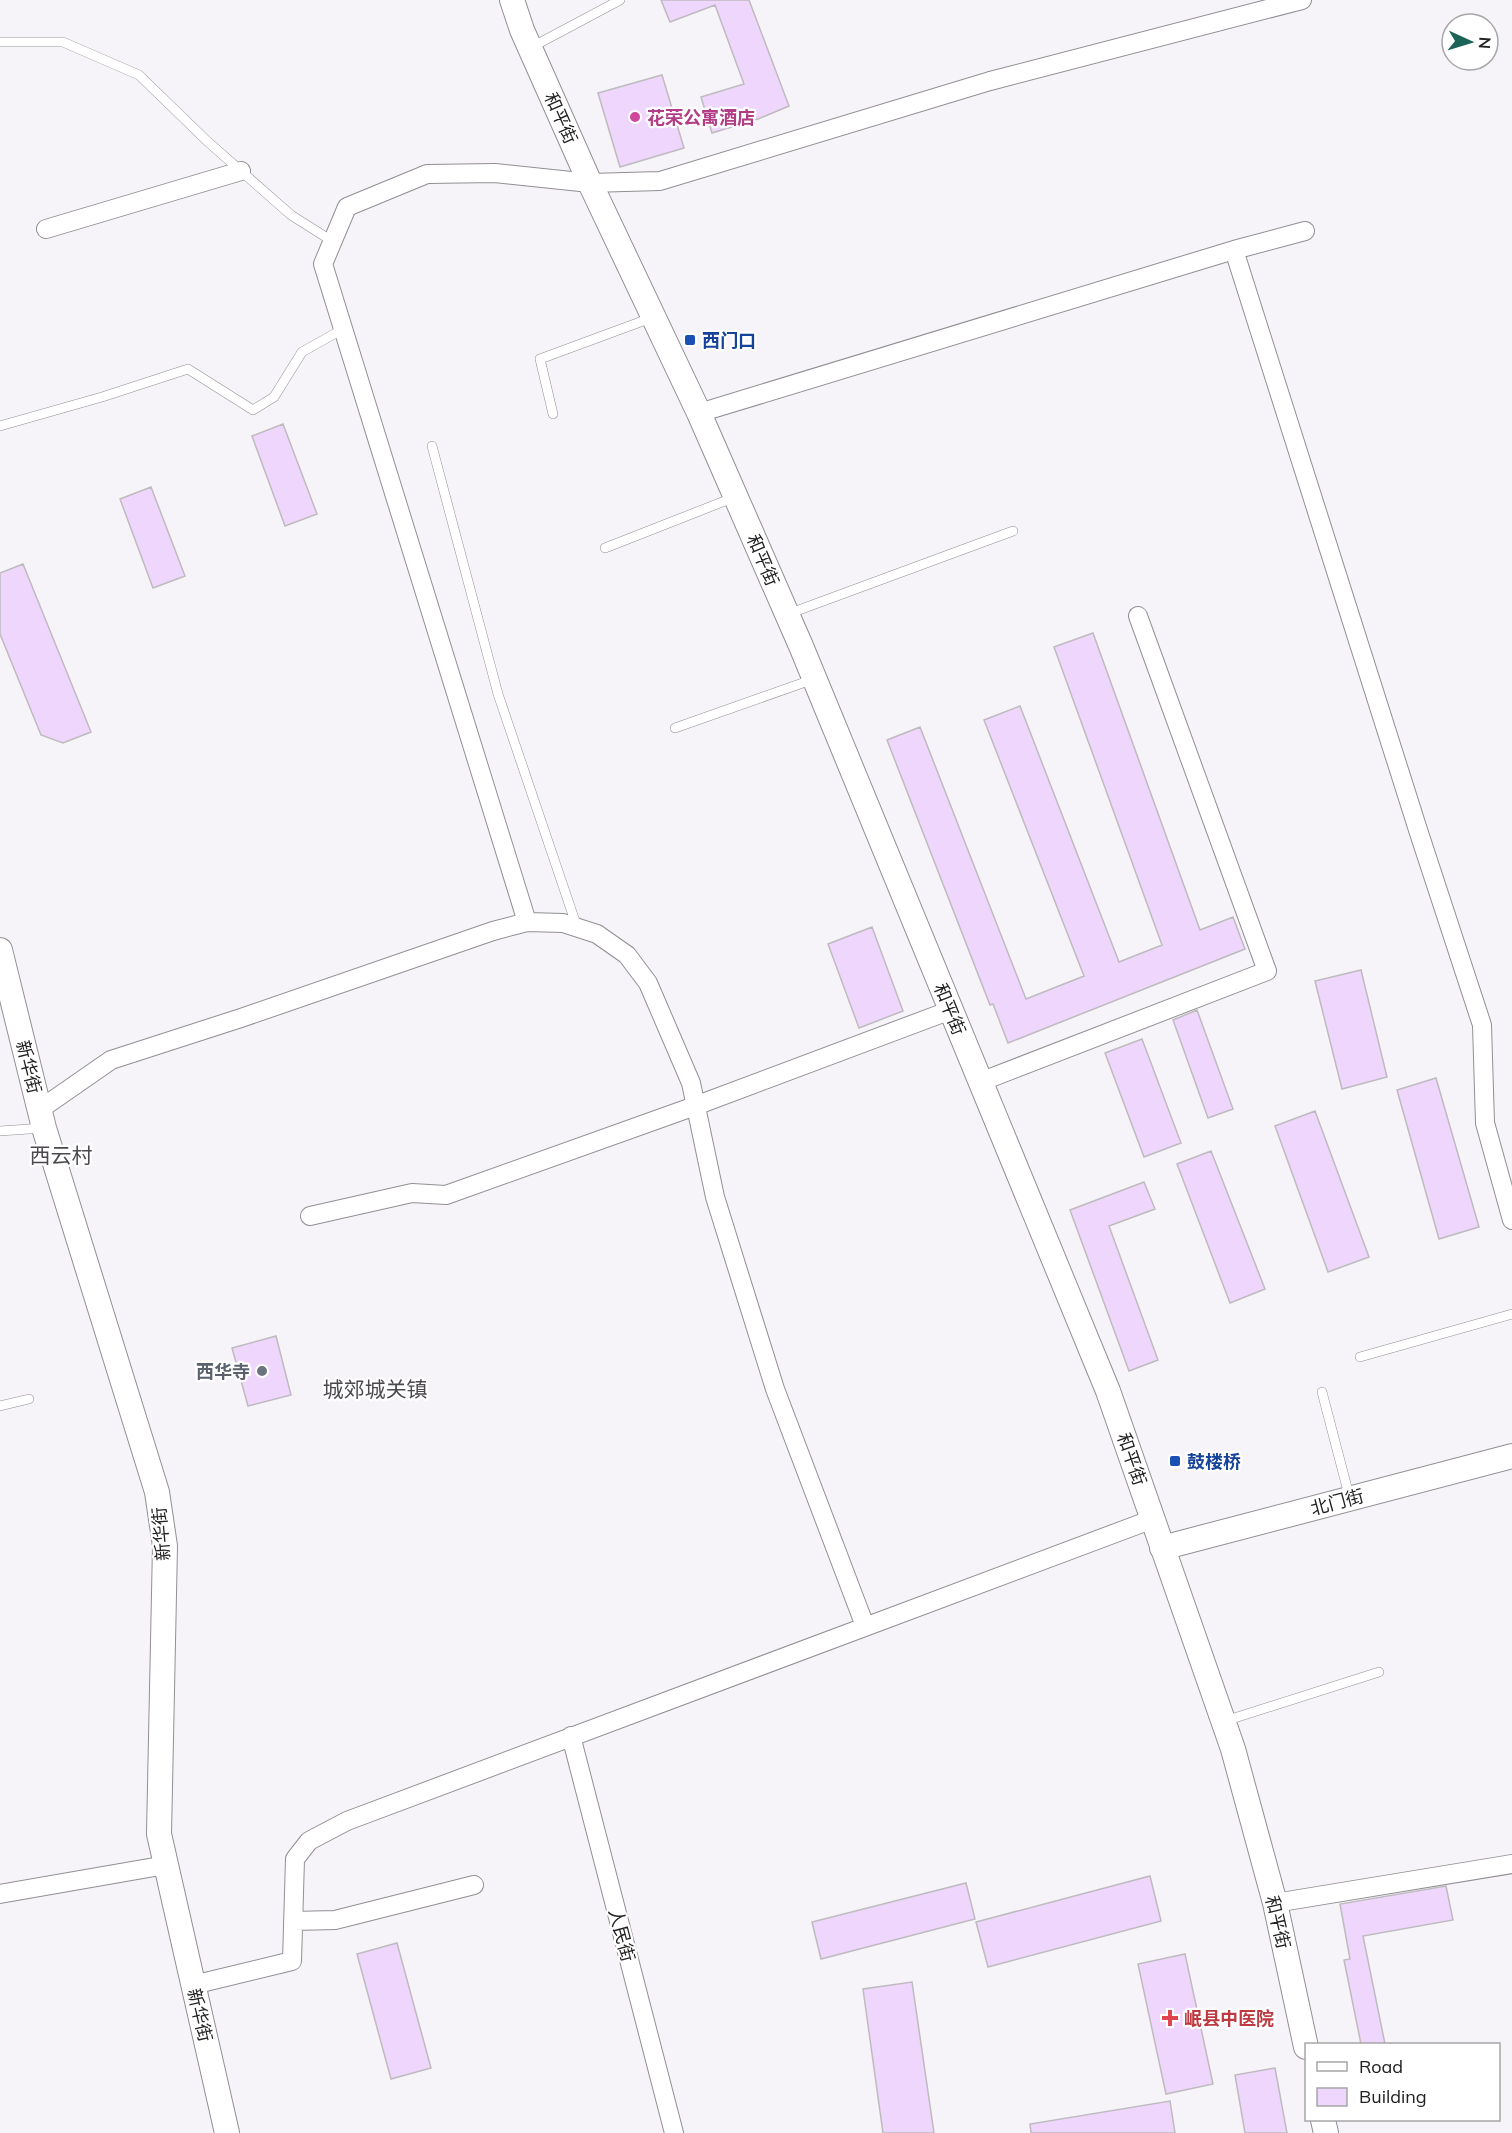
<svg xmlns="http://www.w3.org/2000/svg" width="1512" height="2133" font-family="Mulish,'Noto Sans SC',sans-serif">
	<rect width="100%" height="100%" fill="#f7f4f9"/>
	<path fill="#efd6fc" stroke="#bebbbf" stroke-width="1.5" d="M661,0h88l40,106 -31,13 -46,14 -11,-36 43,-13 -29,-79 -45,17z
		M662,75l22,73 -64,19 -22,-74z
		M283,424l34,90 -32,12 -33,-90z
		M151,487l34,89 -32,12 -33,-89z
		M23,564l68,168 -28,11 -22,-8 -41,-101v-61z
		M1093,633l107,297 33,-13 12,32 -237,94 -15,-39 -3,1 -103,-265 33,-13 106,272 58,-23 -100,-256 36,-14 99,256 43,-17 -108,-298z
		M872,927l31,84 -44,17 -31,-84z
		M1361,970l26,107 -45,12 -27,-108z
		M1197,1010l36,99 -25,9 -35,-98z
		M1142,1039l39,104 -37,14 -39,-104z
		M1436,1078l43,149 -40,12 -42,-149z
		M1315,1111l54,146 -41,15 -53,-146z
		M1211,1151l54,138 -35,14 -53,-139z
		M1144,1182l11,27 -46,17 49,134 -29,11 -59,-161z
		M276,1336l15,59 -43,11 -16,-58z
		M1150,1876l11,45 -173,46 -12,-45z
		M966,1883l9,36 -154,40 -9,-37z
		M1446,1886l7,34 -90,16 22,108h-24l-17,-84 6,-1 -10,-55z
		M397,1943l34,125 -40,11 -34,-125z
		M1185,1954l28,130 -47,10 -28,-130z
		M912,1982l22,151h-51l-20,-144z
		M1275,2068l12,65h-42l-10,-58z
		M1170,2101l5,32h-144l-1,-9z"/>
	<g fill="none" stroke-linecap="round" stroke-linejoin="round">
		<g stroke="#928f94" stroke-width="10">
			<path id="lane" d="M0,42h63l76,33 68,66 84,74 41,26
				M530,48l90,-48
				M553,414l-13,-55 111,-41
				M0,426l102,-29 86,-28 65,41 21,-13 28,-45 41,-23
				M432,446l66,248 79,233
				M605,548l130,-51
				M788,614l225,-83
				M675,728l139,-49
				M0,1131l43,-3
				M1360,1357l152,-43
				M1322,1392l28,107
				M0,1406l29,-7
				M1225,1721l154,-49"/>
		</g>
		<g stroke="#928f94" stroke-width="20">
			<path id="street" d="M46,229l195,-58
				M1234,250l185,583 63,192 3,98 27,97
				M699,413l535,-163 71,-19
				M527,922l-204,-658 24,-57 80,-33 68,-1 95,10 70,-2 330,-100 312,-81
				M980,1082l287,-111 -129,-355
				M39,1110l72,-50 130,-42 252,-87 34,-9 36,1 34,11 30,21 21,28 43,100 24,114 60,192 90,237
				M310,1216l102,-23 34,2 249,-89 256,-96
				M571,1736l103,397
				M0,1894l166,-29
				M1275,1903l237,-39
				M293,1921l42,-1 139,-35
				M193,1985l99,-24 3,-102 14,-18 38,-20 806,-302"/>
		</g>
		<g stroke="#928f94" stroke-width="26">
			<path id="secondary" d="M512,0l10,30 68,153 109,230 102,233 307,745 125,358 42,154 31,144
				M0,950l44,178 113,364 8,54 -6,288 68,299
				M1162,1548l350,-92
				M1323,2120l3,13"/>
		</g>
		<use href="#lane" stroke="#fff" stroke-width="9"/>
		<use href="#street" stroke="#fff" stroke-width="18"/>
		<use href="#secondary" stroke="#fff" stroke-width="24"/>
	</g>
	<circle fill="#d1479c" stroke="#fff" stroke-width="2" cx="635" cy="117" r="6"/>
	<g fill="#1a4fb4" stroke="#fff" stroke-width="2">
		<rect x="684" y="334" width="12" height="12" rx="3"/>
		<rect x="1169" y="1455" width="12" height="12" rx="3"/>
	</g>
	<circle fill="#6b7280" stroke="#fff" stroke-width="2" cx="262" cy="1371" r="6"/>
	<path fill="#e0444e" stroke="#fff" stroke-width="2" d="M1167 2009h6v6h6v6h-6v6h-6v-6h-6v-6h6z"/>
	<g text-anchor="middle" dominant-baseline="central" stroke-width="4.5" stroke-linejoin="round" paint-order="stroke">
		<g font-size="18" font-weight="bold" fill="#b23c85" stroke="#fff" text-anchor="start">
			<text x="647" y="117">花荣公寓酒店</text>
		</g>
		<g font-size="18" fill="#232223" stroke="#fff">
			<text transform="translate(561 118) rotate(66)">和平街</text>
			<text transform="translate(763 560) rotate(67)">和平街</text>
			<text transform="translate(950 1009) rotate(68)">和平街</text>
			<text transform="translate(29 1067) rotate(76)">新华街</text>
			<text transform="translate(1132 1459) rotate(71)">和平街</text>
			<text transform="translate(1337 1502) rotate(-15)">北门街</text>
			<text transform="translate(161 1534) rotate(-95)">新华街</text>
			<text transform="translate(1278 1922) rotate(77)">和平街</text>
			<text transform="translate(622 1935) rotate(75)">人民街</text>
			<text transform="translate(200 2015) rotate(77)">新华街</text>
		</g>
		<g font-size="18" font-weight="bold" fill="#164399" stroke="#fff" text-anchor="start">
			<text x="702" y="340">西门口</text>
			<text x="1187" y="1461">鼓楼桥</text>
		</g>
		<g font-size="18" font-weight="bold" fill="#5b616d" stroke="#fff" text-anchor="end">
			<text x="250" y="1371">西华寺</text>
		</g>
		<g font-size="18" font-weight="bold" fill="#be3a42" stroke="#fff" text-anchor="start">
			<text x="1184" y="2018">岷县中医院</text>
		</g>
		<g font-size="21" fill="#4c494e" stroke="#fff">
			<text x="61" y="1155">西云村</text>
			<text x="375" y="1389">城郊城关镇</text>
		</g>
	</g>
	<rect x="1305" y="2043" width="195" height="78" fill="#ffffff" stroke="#a7a7a7" stroke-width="1.5"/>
	<rect x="1317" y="2062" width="30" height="9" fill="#ffffff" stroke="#a7a7a7" stroke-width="1.5"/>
	<text x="1359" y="2073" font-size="18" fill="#232223">Road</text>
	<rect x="1317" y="2088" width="30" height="18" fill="#efd6fc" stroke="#a7a7a7" stroke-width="1.5"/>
	<text x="1359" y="2103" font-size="18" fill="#232223">Building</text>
	<g transform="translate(1470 42) rotate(94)"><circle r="28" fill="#ffffff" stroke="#a7a7a7" stroke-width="1.5"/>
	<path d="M0-4.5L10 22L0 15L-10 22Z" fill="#1d6458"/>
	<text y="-9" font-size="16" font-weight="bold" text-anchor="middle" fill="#232223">N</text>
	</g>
</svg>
